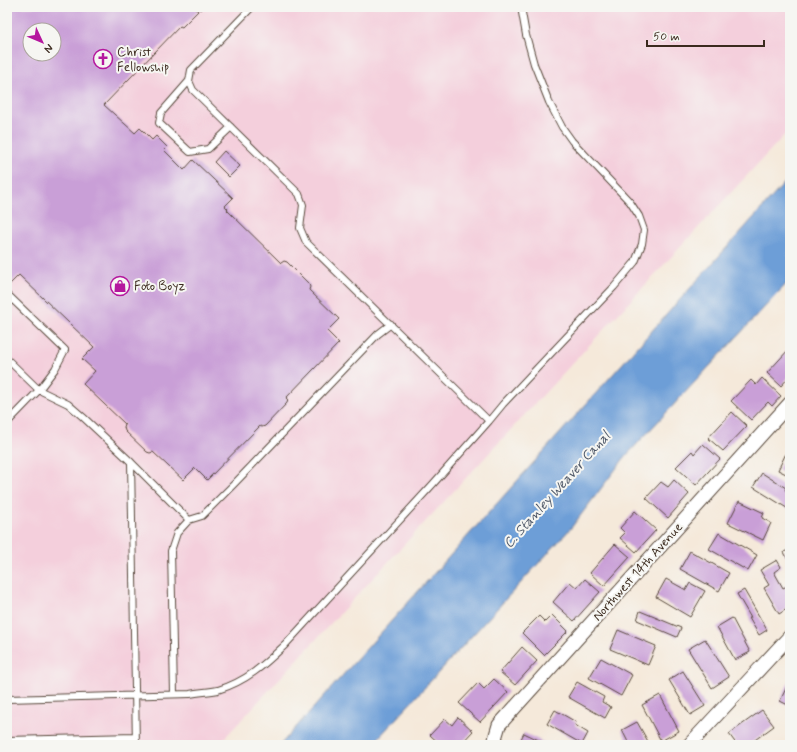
<svg xmlns="http://www.w3.org/2000/svg" width="797" height="752" font-family="Mynerve,sans-serif">
	<rect width="100%" height="100%" fill="#f6f6f2"/>
	<filter id="ink" filterUnits="userSpaceOnUse"><feTurbulence type="fractalNoise" baseFrequency=".025" numOctaves="2"/><feDisplacementMap in="SourceGraphic" scale="8" xChannelSelector="R" yChannelSelector="G"/><feConvolveMatrix kernelMatrix="1 2 1 2 8 2 1 2 1" color-interpolation-filters="sRGB"/></filter>
	<filter id="wash" filterUnits="userSpaceOnUse"><feTurbulence type="fractalNoise" baseFrequency=".012" numOctaves="4" result="noise"/><feDisplacementMap in="SourceGraphic" scale="16" xChannelSelector="R" yChannelSelector="G"/><feGaussianBlur stdDeviation="0.9" result="paint"/><feColorMatrix in="noise" values="0 0 0 0 0 0 0 0 0 0 0 0 0 0 0 0 0 1.4 0 .05"/><feComposite in="paint" operator="in"/></filter>
	<g filter="url(#wash)">
		<rect width="100%" height="100%" fill="#f5e9da"/>
		<path fill="#f4cfdc" fill-rule="evenodd" d="M7,7h783v122l-572,616h-211zM30,30h24v24h-24z"/>
		<path fill="#6d9ed7" stroke="#54647a" d="M790,177v103l-165,177 -54,71 -199,217h-92z"/>
		<g id="blocks">
			<path fill="#c99fd7" fill-rule="evenodd" d="M7,7h196l-3,3 -3,-3 -1,2 2,2 -16,16 -2,-1 -76,79 31,28 5,-5 12,12 4,-4 11,11 -3,3 20,20 9,-10 40,38 -8,8 3,3 -1,1 54,53 3,-2 3,1 22,22 1,3 -1,3 30,29 -12,12 12,12 -53,55 2,2 -1,3 -22,23 -3,1 -2,-1 -53,54 -12,-12 -12,12 -30,-28 -3,1 -3,-1 -22,-21 -1,-4 1,-3 -42,-40 12,-13 -13,-12 12,-12 -75,-72 -12,12zM30,30h24v24h-24z
				M224,151l16,15 -11,11 -15,-15z
				M790,348v28l-9,10 -14,-13z
				M762,378l19,18 -9,10 -4,-4 -17,18 -20,-19 20,-21 5,5z
				M732,412l15,14 -24,25 -15,-13z
				M703,444l17,15 -24,26 -20,-18 16,-16 2,3z
				M790,445v31l-12,-6z
				M762,473l24,15 -1,2 5,4v16l-37,-23z
				M674,480l15,14 -21,24 -22,-20 15,-16 7,5z
				M739,501l25,12 -2,5 9,5 -8,17 -35,-17z
				M635,511l21,19 -20,22 -16,-14 5,-5 -5,-5z
				M719,533l38,22 -9,16 -39,-22z
				M615,544l15,13 -26,29 -14,-13z
				M790,549v15l-6,-12z
				M690,551l39,22 -10,18 -39,-22z
				M777,560l4,7 -7,5 9,16 6,-3 1,1v21l-11,7 -15,-26 5,-3 -9,-15z
				M585,579l15,13 -26,29 -21,-19 17,-20 7,6z
				M666,579l20,11 4,-7 15,8 -15,26 -34,-20z
				M744,590l23,40 -8,5 -10,-17h2l-14,-24z
				M640,611l41,17 -4,9 -40,-17z
				M552,615l16,16 -24,24 -22,-22 17,-17 6,6z
				M732,618l18,34 -15,8 -18,-33z
				M618,630l38,16 -8,19 -38,-16z
				M705,639l24,38 -17,11 -24,-39z
				M522,647l15,14 -22,24 -15,-13z
				M601,658l31,17 -11,21 -32,-18z
				M683,671l22,35 -15,9 -21,-35z
				M494,679l14,13 -28,30 -21,-19 19,-20 6,6z
				M790,680v26l-10,-5z
				M577,682l27,15 -2,5 9,5 -6,11 -37,-21z
				M660,695l19,36 -18,10 -19,-36z
				M555,710l21,12 -1,3 13,8 -6,11 -35,-20z
				M762,710l12,16 -26,19h-11l-8,-11z
				M458,717l15,14 -13,14h-19l-11,-10 15,-16 7,6z
				M637,722l13,23h-27l5,-3 -6,-12z
				M524,733l25,12h-31z"/>
		</g>
	</g>
	<g filter="url(#ink)">
		<use href="#blocks" fill-opacity="0" stroke="#57473a" stroke-width="1"/>
		<g fill="none" stroke-linecap="round" stroke-linejoin="round">
			<g stroke="#57473a" stroke-width="8">
				<path id="lane" d="M252,7l-61,63 -2,11 4,9 106,104 4,11 -3,23 6,14 183,179
					M189,81l-28,32 -2,10 31,29 18,-3 23,-22
					M7,359l32,31 29,14 15,13 48,45 58,58 -12,13 -6,18 3,143
					M7,423l32,-33 16,-21 10,-19 -55,-53
					M131,462l5,283
					M189,520l13,-4 32,-32 144,-150 13,-10
					M7,699l183,-5c9,-2 19,-2 28,-4 29,-9 46,-25 67,-45l148,-161 56,-63 14,-17 111,-117 21,-25 7,-18 2,-14 -5,-14 -9,-14 -58,-61 -10,-14 -13,-25 -15,-38 -8,-29 -5,-28
					M7,740l128,-3"/>
			</g>
			<g stroke="#57473a" stroke-width="15">
				<path id="street" d="M494,745l2,-10 3,-10 291,-322
					M689,745l101,-109"/>
			</g>
			<use href="#lane" stroke="#fff" stroke-width="6"/>
			<use href="#street" stroke="#fff" stroke-width="13"/>
		</g>
	</g>
	<defs>
		<g id="church-ring" transform="scale(1)"><circle r="9.5" fill="#f6f6f2" stroke="#b5179e" stroke-width="1.5"/><path d="M-1.2-6h2.4v3.5h3.3v2.4h-3.3V6h-2.4V-.1h-3.3v-2.4h3.3Z" fill="#b5179e"/></g>
		<g id="shop-ring" transform="scale(1)"><circle r="9.5" fill="#f6f6f2" stroke="#b5179e" stroke-width="1.5"/><path d="M-5-2.5h2.3a2.7 3.5 0 0 1 5.4 0H5L5.5 6h-11ZM-1.5-2.5h3a1.5 2.3 0 0 0-3 0Z" fill="#b5179e"/></g>
	</defs>
	<g fill-rule="evenodd">
		<use href="#church-ring" x="103" y="59"/>
		<use href="#shop-ring" x="120" y="286"/>
	</g>
	<g text-anchor="middle" dominant-baseline="central" stroke-width="4" stroke-linejoin="round" paint-order="stroke">
		<g font-size="13" fill="#3b2a1e" stroke="#f6f6f2" text-anchor="start">
			<text x="117" y="52">Christ<tspan x="117" dy="15">Fellowship</tspan></text>
			<text x="134" y="286">Foto Boyz</text>
		</g>
		<g font-size="13" fill="#3b2a1e" stroke="#f6f6f2">
			<text transform="translate(638 572) rotate(-48)">Northwest 14th Avenue</text>
		</g>
		<g font-size="14" font-style="italic" fill="#4f5868" stroke="#f6f6f2">
			<text transform="translate(557 490) rotate(-48)">C. Stanley Weaver Canal</text>
		</g>
	</g>
	<rect width="797" height="752" fill="none" stroke="#f6f6f2" stroke-width="24"/>
	<g transform="translate(42 42) rotate(134)"><circle r="19" fill="#f6f6f2" stroke="#aba49d"/>
	<path d="M0-3L7 15L0 10L-7 15Z" fill="#b5179e"/>
	<text y="-6" font-size="11" font-weight="bold" text-anchor="middle" fill="#3b2a1e">N</text>
	</g>
	<path d="M647 40v6h117v-6" fill="none" stroke="#3b2a1e" stroke-width="2"/>
	<text x="653" y="40" font-size="12" fill="#3b2a1e" stroke="#f6f6f2" stroke-width="3" paint-order="stroke">50 m</text>
</svg>
